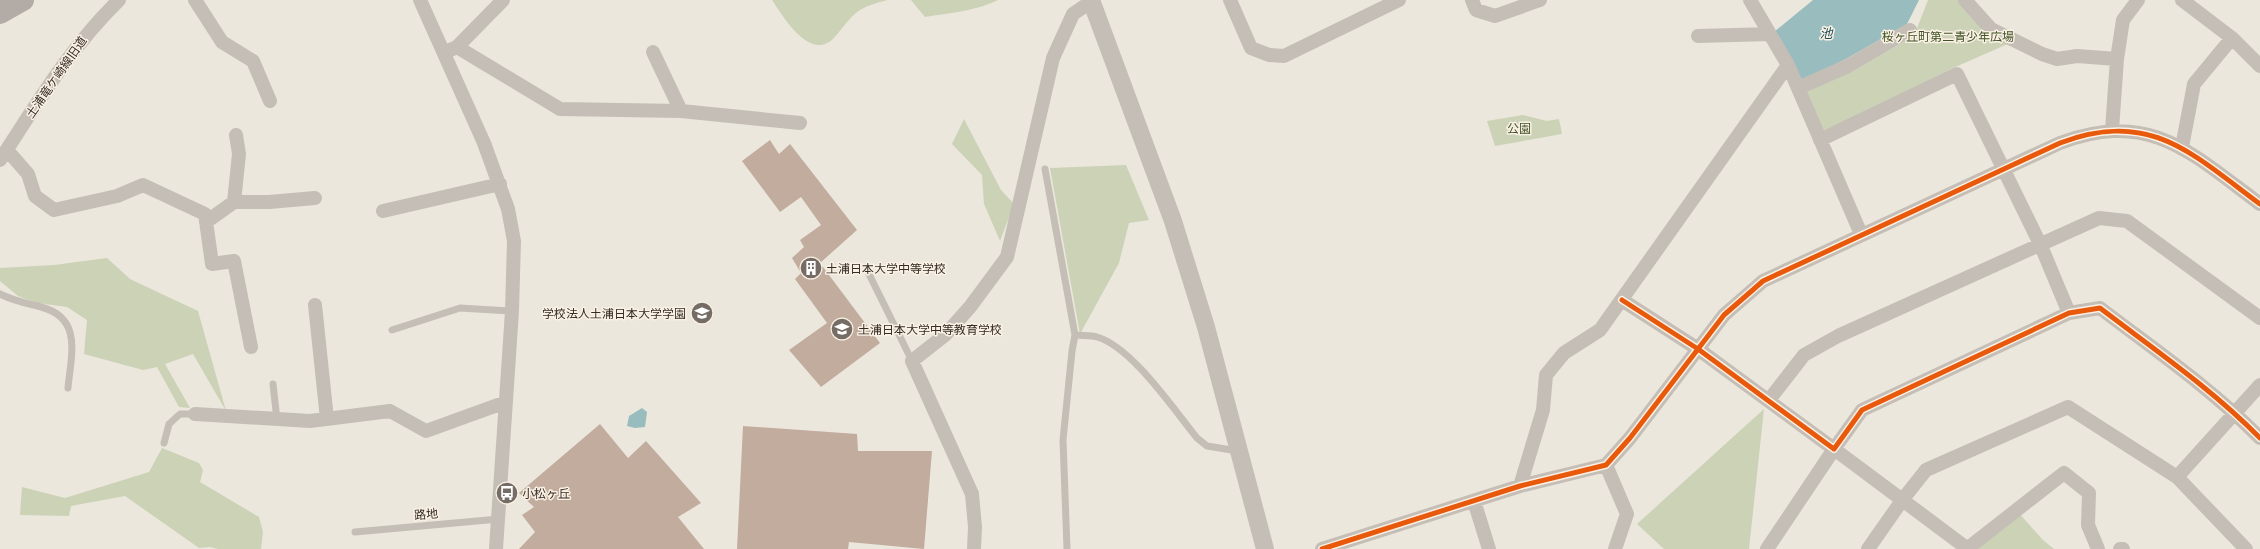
<svg xmlns="http://www.w3.org/2000/svg" width="2260" height="549" font-family="'IBM Plex Sans','Noto Sans JP',sans-serif">
	<rect width="100%" height="100%" fill="#ece7dd"/>
	<path fill="#cbd2b6" d="M772,0h115c-10,3 -23,6 -31,13 -9,7 -15,18 -23,26 -23,22 -50,-22 -61,-39z
		M911,0h87c-22,11 -49,13 -73,17z
		M1928,0h30l28,31 24,12 -57,25 -131,66 -18,-44 47,-18 63,-36z
		M1523,115l24,6 12,-2 3,15 -67,12 -8,-25z
		M964,119l37,71 13,14 -14,37 -16,-37 -2,-29 -30,-31z
		M1126,165l23,55 -20,3 -10,40 -39,71 -30,-166z
		M107,258l23,21 68,32 28,100 -33,-57 -28,10 25,44 -11,-1 -22,-40 -14,3 -59,-16 3,-34 -20,-13 -30,-4 -19,-7 -18,-15v-13l54,-3z
		M1764,409l-15,140h-85l-27,-25z
		M162,448l37,15 4,7 -3,12 59,35 4,15 -2,17h-43l-8,-2 -11,1 -74,-52 -54,10 -2,10 -49,-1 2,-28 43,11 84,-26z
		M2018,512l25,28 11,9h-80z"/>
	<path fill="#99bcbe" d="M1813,0h106l-12,24 -61,35 -48,23 -24,-50z
		M642,408l5,4 -2,15 -10,1 -8,-2 2,-10z"/>
	<path fill="#c1ac9e" d="M770,140l9,14 11,-10 67,86 -37,33 60,80 -59,44 -32,-37 38,-27 -32,-44 6,-6 -9,-15 12,-11 -4,-7 21,-15 -20,-28 -21,15 -38,-51z
		M600,424l28,34 18,-17 55,62 -23,14 26,32h-185l16,-17 -13,-17 12,-8 -15,-14z
		M743,426l114,8 1,17h74l-8,98 -75,-7 -1,7h-111z"/>
	<g fill="none" stroke-linecap="round" stroke-linejoin="round">
		<path stroke="#c4beb7" stroke-width="7" d="M1045,169l30,166 -3,16 -9,89 4,109
			M867,270l45,91
			M0,294c14,7 26,9 41,13 42,11 30,48 27,81
			M392,330l68,-22 52,3
			M1075,335c7,1 15,0 22,2 35,10 77,73 100,101l10,8 31,5
			M273,384l4,36
			M164,443l5,-19 11,-10h15
			M355,532l144,-13"/>
		<path stroke="#c4beb7" stroke-width="14" d="M195,0l27,42 31,19 17,40
			M420,0l64,143 24,66 6,32 -2,70 -16,238
			M1230,0l21,48 18,7 15,1 115,-56
			M1472,0l4,10 19,6 45,-16
			M1750,0l38,65 73,169
			M1965,0l26,29 51,25 15,5 20,-3 40,3 -5,71
			M2182,0l50,38 28,28
			M1698,36l72,-2
			M457,47l103,62 121,2 119,12
			M450,50l7,-3 46,-47
			M653,52l28,59
			M2117,59l6,-39 15,-20
			M1798,88l50,-22 62,-36
			M1820,140l137,-66 84,172 28,67
			M2182,147l12,-63 38,-46
			M7,150l21,24 7,22 19,14 63,-14 26,-11 62,29 7,50 22,-3 17,86
			M0,160c38,-58 69,-111 119,-160
			M234,202l5,-48 -3,-19
			M383,211l117,-27
			M206,222l28,-20h35l46,-4
			M1622,300l76,49 136,100 28,-39 207,-97 31,-5c55,42 112,81 160,130
			M315,305l12,114
			M1769,400l35,-45 34,-19 261,-118 28,3 133,97
			M195,414l115,7 80,-10 36,20 80,-29
			M1606,465l21,49 -12,35
			M2177,477l83,-92
			M1520,486l23,-76 3,-35 18,-22 36,-23 188,-265
			M1474,501l15,48
			M1968,548l96,-75 25,20 -1,32 10,24
			M974,549l1,-22 -3,-33 -60,-133 33,-26 25,-28 37,-50 46,-199 20,-44 19,-13
			M1322,549l198,-63 86,-21 24,-27 94,-123 39,-34 297,-138c90,-34 131,10 200,61
			M1767,549l67,-100 134,100
			M1868,549l35,-50 23,-29 142,-63 109,70 69,72
			M2120,549h3"/>
		<path stroke="#c4beb7" stroke-width="18" d="M1091,0l82,221 33,106 59,222"/>
		<path stroke="#b3aca6" stroke-width="22" d="M0,13l23,-13"/>
		<g stroke="#faf1e4" stroke-width="8">
			<path id="cycleway" d="M1622,300l76,49 136,100 28,-39 207,-97 31,-5c55,42 112,81 160,130
				M1322,549l198,-63 86,-21 24,-27 94,-123 39,-34 297,-138c90,-34 131,10 200,61"/>
		</g>
		<use href="#cycleway" stroke="#e8590c" stroke-width="5"/>
	</g>
	<defs>
		<g id="building-disc" transform="scale(1.15)"><circle r="9.5" fill="#756d65" stroke="#faf1e4"/><path d="M-4-6H4V6H1V3H-1V6H-4ZM-2.5-4.3h1.7v1.8h-1.7ZM.8-4.3h1.7v1.8H.8ZM-2.5-1h1.7V.8h-1.7ZM.8-1h1.7V.8H.8Z" fill="#fff"/></g>
		<g id="school-disc" transform="scale(1.15)"><circle r="9.5" fill="#756d65" stroke="#faf1e4"/><path d="M0-5L7-2L0 1L-7-2ZM-4 1L0 2.5L4 1V4Q0 6-4 4Z" fill="#fff"/></g>
		<g id="bus-disc" transform="scale(1.15)"><circle r="9.5" fill="#756d65" stroke="#faf1e4"/><path d="M-5-6H5V4H4V6H2V4H-2V6H-4V4H-5ZM-3.5-4V0h7V-4ZM-3.5 1.2v1.5H-2V1.2ZM2 1.2v1.5H3.5V1.2Z" fill="#fff"/></g>
	</defs>
	<g fill-rule="evenodd">
		<use href="#building-disc" x="811" y="268"/>
		<use href="#school-disc" x="702" y="313"/>
		<use href="#school-disc" x="842" y="329"/>
		<use href="#bus-disc" x="507" y="493"/>
	</g>
	<g text-anchor="middle" dominant-baseline="central" stroke-width="3" stroke-linejoin="round" paint-order="stroke">
		<g font-size="12" fill="#415428" stroke="#faf1e4">
			<text x="1948" y="36">桜ヶ丘町第二青少年広場</text>
			<text x="1519" y="128">公園</text>
		</g>
		<g font-size="12" fill="#352b25" stroke="#faf1e4">
			<text transform="translate(56 77) rotate(-55)">土浦竜ケ崎線旧道</text>
			<text transform="translate(426 514) rotate(-5)">路地</text>
		</g>
		<g font-size="12" fill="#352b25" stroke="#faf1e4" text-anchor="start">
			<text x="826" y="268">土浦日本大学中等学校</text>
			<text x="686" y="313" text-anchor="end">学校法人土浦日本大学学園</text>
			<text x="858" y="329">土浦日本大学中等教育学校</text>
			<text x="522" y="493">小松ヶ丘</text>
		</g>
		<g font-size="13" font-style="italic" fill="#194f58" stroke="#faf1e4">
			<text x="1826" y="33">池</text>
		</g>
	</g>
</svg>
